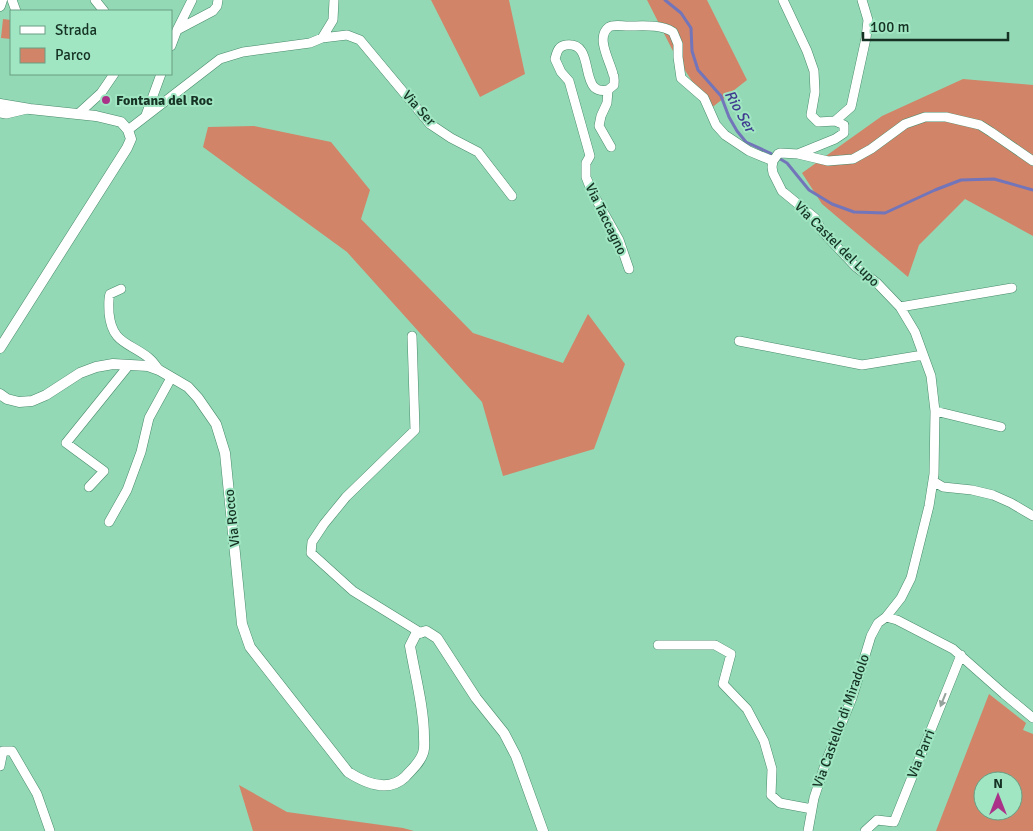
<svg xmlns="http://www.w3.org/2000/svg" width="1033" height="831" font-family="Signika,sans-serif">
	<rect width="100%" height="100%" fill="#94d9b5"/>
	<path fill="#d18467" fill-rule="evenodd" d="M431,0h78l16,74 -45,23z
		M647,0h60l40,80 -37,29 -35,-54z
		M3,19l8,1v19l-10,-1z
		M963,79l70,6v151l-68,-37 -46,46 -11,32 -86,-73 -20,-31 80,-57z
		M254,126l77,16 39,48 -9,29 112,114 90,30 25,-49 37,50 -31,85 -91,27 -21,-74 -135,-150 -144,-105 5,-20z
		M989,694l37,29 -3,7 10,4v97h-97zM983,781h30v30h-30z
		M239,785l48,27 116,16 11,3h-161z"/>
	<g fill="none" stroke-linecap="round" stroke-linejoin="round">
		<path stroke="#7275ba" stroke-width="3" d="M665,0l16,13 10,15 1,23 6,19 23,26 8,21 8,14 9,11 24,11 17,10 22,27 23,14 22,8 31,1 50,-23 26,-10 33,-1 39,11"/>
		<g stroke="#478b6a" stroke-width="10">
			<path id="minor" d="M12,0l4,11
				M95,0l9,11
				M783,0l24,51 7,20 1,21 -4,23 7,7 17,-1 9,4v8l-9,6 -37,15
				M177,30l36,-19 4,-5 1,-6
				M322,38l25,-3 13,5 70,84 21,14 27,14 34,44
				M171,46l6,-16 15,-30
				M608,90c-5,1 -10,1 -14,-3 -11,-12 -3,-45 -28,-42 -8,1 -9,7 -11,14l6,13 8,9 21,75 -4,7v14l6,15 27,48 10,29
				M0,113l6,1 21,-5
				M78,114l23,-21 13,-19
				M146,115l15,-41
				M835,121l16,-14 15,-69 2,-18 -6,-20
				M128,130l92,-71 23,-7 67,-9 12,-5 11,-18 1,-20
				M611,147l-12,-21 2,-10 6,-13 1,-13 6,-5c0,-4 1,-8 -1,-11 -3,-13 -18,-37 -4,-47 5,-3 13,-1 19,-1 15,0 32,-2 45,6l5,12v13l3,21 23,20 12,27 9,10 24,16 24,10
				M121,289l-11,5c-2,6 -1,12 -1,19 3,31 20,29 40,45 4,3 7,8 10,12
				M900,307l112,-19
				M412,336l3,94 -69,67 -22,27 -12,18 -1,11 42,38 68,42
				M739,341l123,24 61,-10
				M935,411l66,16
				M933,481l10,6 29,3 21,5 18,8 22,13
				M89,487l15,-16 -38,-28 63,-78
				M109,522l18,-32 14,-38 8,-34 22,-40
				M886,617l11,3 56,29 51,45 29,24
				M658,645h57l16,9 -8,30 24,25 17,32 8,28 -1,26 9,8 32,6
				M0,766l3,-15h9l25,43 13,37
				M808,831l6,-33 13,-39 25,-61 19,-62 7,-13 8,-6 15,-19 10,-20 18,-72 5,-32 1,-63 -4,-35 -16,-44 -15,-25 -23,-24 -21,-16 -34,-36 -7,-13 -33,-27 -9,-18 -1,-6 1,-6 5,-7 2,-1 18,1 30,7 25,-2 18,-10 34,-25 20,-7h21l34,8 11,7 42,29
				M865,831l12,-11 17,2 67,-167"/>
		</g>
		<g stroke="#478b6a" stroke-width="11">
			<path id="tertiary" d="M0,6l2,-6
				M0,104l30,5 66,7 25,6 7,8 3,9 -4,9 -127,200
				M0,394l7,5 12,3 13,-1 14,-6 34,-22 16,-6 17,-3 35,2 11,4 29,17 10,11 18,26 9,29 17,171 8,23 98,125c17,11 40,21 57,5 7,-8 15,-14 18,-24 2,-5 1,-11 1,-16 0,-29 -9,-62 -14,-91l6,-12 10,-3 11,7 39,60 28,35 12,23 27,75"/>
		</g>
		<use href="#minor" stroke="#fff" stroke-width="9"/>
		<use href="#tertiary" stroke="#fff" stroke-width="10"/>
	</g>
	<defs><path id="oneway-solid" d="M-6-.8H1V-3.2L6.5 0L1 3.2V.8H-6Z" transform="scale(1.25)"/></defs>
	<use fill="#96a39c" href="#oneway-solid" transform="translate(943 700) rotate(112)"/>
	<circle fill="#aa3389" stroke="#a0e6c2" stroke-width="2" cx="106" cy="100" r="5"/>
	<g text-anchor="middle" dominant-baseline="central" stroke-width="4" stroke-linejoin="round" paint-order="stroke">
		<g font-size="14" font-weight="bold" fill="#153224" stroke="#a0e6c2" text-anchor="start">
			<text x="116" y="100">Fontana del Roc</text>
		</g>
		<g font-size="14" fill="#153224" stroke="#a0e6c2">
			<text transform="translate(419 108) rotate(48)">Via Ser</text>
			<text transform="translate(606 219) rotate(64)">Via Taccagno</text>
			<text transform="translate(837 244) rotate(45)">Via Castel del Lupo</text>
			<text transform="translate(232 518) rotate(-96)">Via Rocco</text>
			<text transform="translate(841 721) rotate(-70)">Via Castello di Miradolo</text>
			<text transform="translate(921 754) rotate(-68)">Via Parri</text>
		</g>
		<g font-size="15" font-style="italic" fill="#3f3a8f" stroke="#a0e6c2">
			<text transform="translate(740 111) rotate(60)">Rio Ser</text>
		</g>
	</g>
	<rect x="10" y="10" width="162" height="65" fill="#a0e6c2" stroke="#689e83"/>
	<rect x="20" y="26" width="25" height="8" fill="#ffffff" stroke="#689e83"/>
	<text x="55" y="35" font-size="15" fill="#153224">Strada</text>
	<rect x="20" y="48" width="25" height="15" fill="#d18467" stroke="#689e83"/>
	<text x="55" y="60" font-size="15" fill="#153224">Parco</text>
	<g transform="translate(998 796)"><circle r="24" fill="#a0e6c2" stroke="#689e83"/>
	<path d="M0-4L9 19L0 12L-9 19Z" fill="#aa3389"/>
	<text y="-8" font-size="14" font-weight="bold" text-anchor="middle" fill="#153224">N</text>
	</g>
	<path d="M863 32v8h145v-8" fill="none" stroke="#153224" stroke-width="2.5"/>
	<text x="870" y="32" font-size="15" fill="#153224" stroke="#a0e6c2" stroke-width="4" paint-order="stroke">100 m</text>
</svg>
